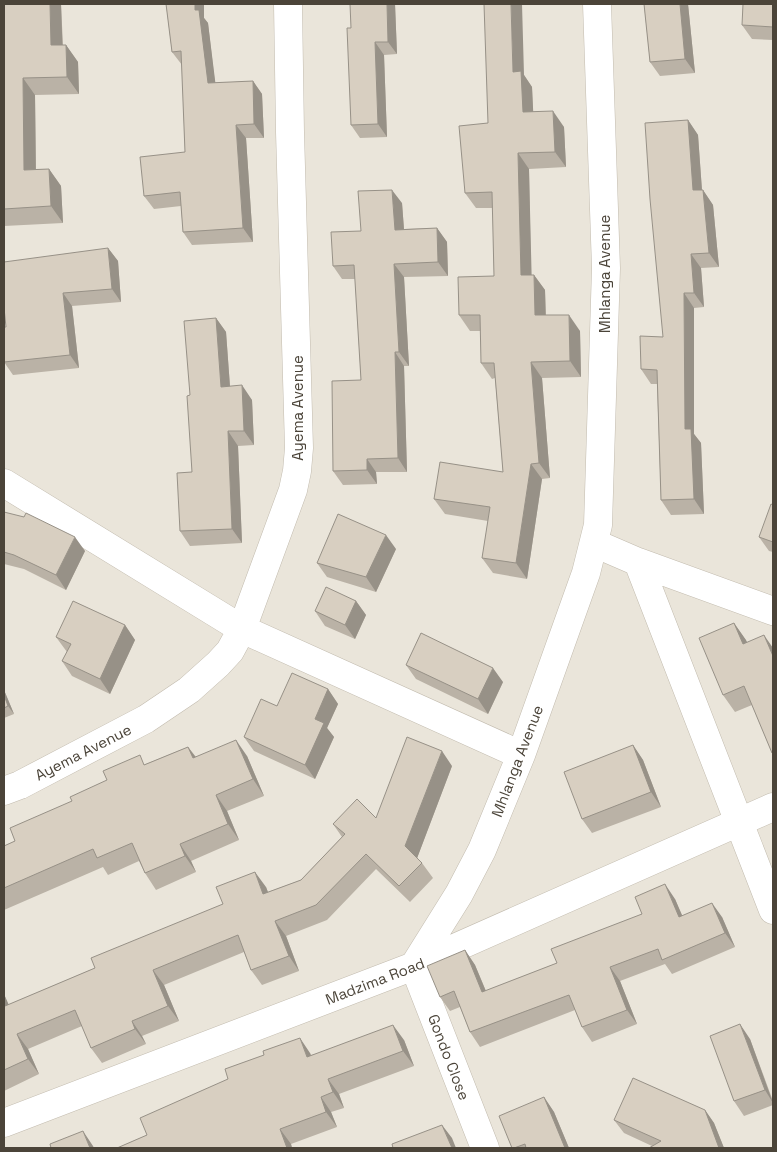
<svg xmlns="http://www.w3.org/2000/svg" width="777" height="1152" font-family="'Space Grotesk',sans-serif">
	<rect width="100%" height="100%" fill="#f6f3ec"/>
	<path fill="#eae5da" d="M4,4h769v1144h-769z"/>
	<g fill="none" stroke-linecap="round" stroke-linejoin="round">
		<g stroke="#c2bbae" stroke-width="29">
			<path id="street" d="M4,483l238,146 279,126
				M594,543l44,19 135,348
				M638,562l135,49
				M4,791l16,-6 126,-66 43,-29 29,-26 12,-13 12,-22 51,-139 4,-19 2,-23 -9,-316 -2,-128
				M4,1123l410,-157 359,-159
				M485,1148l-71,-182 45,-72 23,-44 39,-95 65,-182 12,-48 8,-257 -9,-264"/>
		</g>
		<use href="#street" stroke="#fff" stroke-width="28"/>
	</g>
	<path fill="#bab2a6" d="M4,4h57l2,41h3l12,17 1,32 -44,1 1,74h13l12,17 2,37 -59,3z
		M166,4h38v14l4,5 7,60 38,-2 9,13 2,44h-18l7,104 -61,3 -9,-13 -2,-26 -27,3 -10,-13 41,-44 -3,-87 -10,-13z
		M395,4l2,50 -13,1 3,82 -27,1 -9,-13v-97z
		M644,4h44l7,69 -35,3 -10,-14z
		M773,4v36l-21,-1 -10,-14z
		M524,75l8,12 1,25 31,15 2,40 -37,2 2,106h3l11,15 1,25 34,16 1,46 -39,1 8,100 -8,1 -15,100 -34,-6 -11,-15 6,-37 -43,-7 -11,-15 69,-27 -8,-94 -3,1 -11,-16v-32h-11l-11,-16 35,-39 -1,-68h-17l-11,-15 23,-70z
		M688,120l10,15 4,55h1l10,15 6,62 -18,1 3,39 -10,1v126l7,9 3,71 -33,1 -10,-15 -4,-116h-6l-10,-15 22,-32z
		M402,203l2,26 33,-1 10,14 1,34 -44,1 5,89h-5l3,106h-31l1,12 -34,1 -10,-14 28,-91 -6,-101h-13l-9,-13 28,-35z
		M108,248l10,13 3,41 -49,4 7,62 -66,7 -9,-13 2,-35z
		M216,318l10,14 4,54 22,14 2,45 -16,1 4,97 -52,3 -10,-15 12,-59 -2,-77z
		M773,505v47l-4,-1 -10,-14z
		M4,512l81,39 -19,39 -42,-21 -20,-5z
		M396,549l-20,43 -49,-15 -10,-14z
		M356,601l10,14 -11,24 -30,-13 -10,-15z
		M734,623l13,19 26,6v107l-21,-50 -17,7 -12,-17z
		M125,625l10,15 -25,54 -38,-18 -10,-15 5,-9 -11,-15z
		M406,665l97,17 -15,32 -72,-35z
		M328,689l10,15 -11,24 7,9 -19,42 -61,-28 -10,-14 33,-31z
		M4,690l10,24 -10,4z
		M633,745l10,15 18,47 -69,26 -10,-14z
		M188,747l8,10 51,-1 17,40 -37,15 12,29 -48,21 5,11 -40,18 -11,-17 -6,-12 -31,14 -5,-8 -99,43v-64l11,-5 57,-40 74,-37z
		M452,766l-35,92 5,5 11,15 -23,24 -34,-33 -49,51 -41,16 13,35 -37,14 -11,-15 -7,-18 -80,33 15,36 -37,15 4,8 -44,19 -11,-15 -9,-22 -54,23 11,25 -35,17v-97l4,11 87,-37 171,-81 2,5 33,-12 41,-43 -9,-13 43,-6z
		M675,899l7,17 40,1 13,30 -63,27 -7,-10 -45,17 17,43 -45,18 -10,-15 -7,-17 -95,37 -10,-15 -10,-25 -10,4 -10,-14 25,-47 10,15 11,26 71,-28 85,-49z
		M750,1039l23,62v4l-29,11 -10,-15z
		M404,1040l10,26 -75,28 5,14 -13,4 6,15 -46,17 1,4h-175l30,-13 163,-82 1,2z
		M544,1097l10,15 15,36h-57z
		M705,1110l9,13 10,25h-75l3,-2 -28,-13 -10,-13z"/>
	<path fill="#979187" d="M50,4h11l2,58 -12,-17z
		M195,4h9v14l4,5 9,73 -9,-13 -13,-73z
		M387,4h8l2,50 -9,-12z
		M511,4h11l2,71 8,12 2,41 -11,-16 -10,-40z
		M680,4h8l7,69 -10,-14z
		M375,42l9,13 3,82 -9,-13z
		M66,45l12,17 1,32 -12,-17z
		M23,78l12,17 1,92 -12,-17z
		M253,81l9,13 2,44 -10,-14z
		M553,111l11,16 2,40 -11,-15z
		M688,120l10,15 5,70 -10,-15z
		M236,125l10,13 7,104 -10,-14z
		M518,153l11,16 3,122 -11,-16z
		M49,169l12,17 2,37 -12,-17z
		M392,190l10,13 3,40 -10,-13z
		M703,190l10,15 6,62 -10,-14z
		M437,228l10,14 1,34 -10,-14z
		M108,248l10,13 3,41 -9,-13z
		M691,254l10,14 3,39 -10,-14z
		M394,264l10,13 5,89 -10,-14z
		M534,275l11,15 1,41 -11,-16z
		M63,293l9,13 7,62 -9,-13z
		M684,293l10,15v126l7,9 3,71 -10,-15 -9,-70z
		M569,315l11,16 1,46 -11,-16z
		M216,318l10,14 5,69 -10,-14z
		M395,352l9,14 3,106 -9,-14z
		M531,362l11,16 8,100 -11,-15z
		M242,385l10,15 2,45 -10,-14z
		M228,431l10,15 4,97 -10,-14z
		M367,459l9,13 1,12 -10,-14z
		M531,464l11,15 -15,100 -11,-16z
		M386,535l10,14 -20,43 -10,-15z
		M75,537l10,14 -19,39 -10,-15z
		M356,601l10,14 -11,24 -10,-14z
		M734,623l12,17 9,21 -12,-17z
		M125,625l10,15 -25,54 -10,-15z
		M764,635l9,13v8z
		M493,668l10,14 -15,32 -10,-15z
		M328,689l10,15 -11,24 7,9 -19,42 -10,-14 10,-46z
		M4,690l10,24 -6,-8 -4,-11z
		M236,740l11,16 17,40 -11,-17z
		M633,745l10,15 18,47 -10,-15z
		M188,747l12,16 -7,-5z
		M442,751l10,15 -36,95 -11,-15z
		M216,795l11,16 12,29 -11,-16z
		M180,844l11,17 5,11 -11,-16z
		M255,872l11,15 8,22 -11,-15z
		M665,884l10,15 14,32 -10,-14z
		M712,903l10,14 13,30 -10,-14z
		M275,921l11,15 13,35 -10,-15z
		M465,950l10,15 17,41 -10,-14z
		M610,967l10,14 17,43 -10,-14z
		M153,970l11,15 15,36 -11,-15z
		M4,994l12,27 -11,-15 -1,-3z
		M132,1021l10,15 4,8 -11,-15z
		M740,1024l10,15 23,64 -8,-13z
		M393,1025l11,15 10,26 -11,-15z
		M17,1034l11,15 11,25 -11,-15z
		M300,1038l10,15 7,20 -10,-16z
		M328,1079l11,15 5,14 -11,-16z
		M321,1097l10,15 6,15 -11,-15z
		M544,1097l10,15 15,36h-4z
		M705,1110l9,13 10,25h-5z
		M442,1125l10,13 4,10h-4z
		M280,1129l11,15 1,4h-5z
		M83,1131l10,15 1,2h-4z"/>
	<path fill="#d8cfc1" stroke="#979187" d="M4,4h46l1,41h15l1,32 -44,1 1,92 25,-1 2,37 -47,3z
		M166,4h29v6h4l9,73 45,-2 1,43 -18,1 7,103 -60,4 -3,-40 -36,4 -4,-39 45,-5 -4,-101 -9,1z
		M350,4h37l1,38h-13l3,82 -27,1 -4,-97h4z
		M484,4h27l2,68 8,-1 2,41 30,-1 2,41 -37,1 3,122h13l1,40h34l1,46 -39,1 8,101 -8,1 -15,99 -34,-5 8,-51 -56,-8 6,-37 63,10 -9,-109h-13l-1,-48h-21l-1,-38 36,-1 -2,-84 -27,1 -6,-67 29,-3z
		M644,4h36l5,55 -35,3z
		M743,4h30v23l-31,-2z
		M688,120l5,70h10l6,63 -18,1 3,39h-10l1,136h6l3,70 -33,1 -4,-130 -16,-1 -1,-33 23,1 -13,-138 -5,-76z
		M392,190l3,40 42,-2 1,34 -44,2 5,88h-4l3,106 -31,1v11l-34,1 -1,-90 29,-1 -7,-115 -21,1 -2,-34 30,-1 -3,-40z
		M108,248l4,41 -49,4 7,62 -66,7v-35h2l-2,-19v-46z
		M216,318l5,69 21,-2 2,46h-16l4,98 -52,2 -3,-58 15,-1 -5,-76 3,-1 -6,-74z
		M771,504l2,1v37l-14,-5z
		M4,512l20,5 2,-4 49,24 -19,38 -42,-20 -10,-3z
		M338,514l48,21 -20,42 -49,-14z
		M326,587l30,14 -11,24 -30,-14z
		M73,601l52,24 -25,54 -38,-18 9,-17 -15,-7z
		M734,623l9,21 21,-9 9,21v97h-1l-28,-67 -21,9 -24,-57z
		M421,633l72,35 -15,31 -72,-34z
		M292,673l36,16 -13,30 9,4 -19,42 -61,-28 17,-38 16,7z
		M4,695l4,11 -4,2z
		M407,737l35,14 -37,95 17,17 -23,23 -33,-32 -50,51 -41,16 14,35 -38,14 -13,-35 -85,35 15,36 -36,15 3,8 -44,19 -16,-38 -58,24 11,25 -24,11v-67l1,3 90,-38 -4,-10 132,-54 -7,-17 39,-15 8,22 38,-14 44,-46 -12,-10 24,-25 19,19z
		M236,740l17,39 -37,16 12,29 -48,20 5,12 -40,17 -13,-30 -35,15 -4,-9 -89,39v-42l11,-5 -5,-13 62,-27 -2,-4 37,-17 -4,-9 37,-16 4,10 44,-18 5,11z
		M633,745l18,47 -69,27 -18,-47z
		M665,884l14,33 33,-14 13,30 -63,27 -4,-11 -48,18 17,43 -45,17 -13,-32 -99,37 -16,-41 -14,6 -13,-31 38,-16 17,42 75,-29 -6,-14 91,-35 -7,-17z
		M740,1024l25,66 -31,11 -24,-65z
		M393,1025l10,26 -75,28 5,13 -12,5 5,15 -46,17 7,19h-170l30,-13 -7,-17 88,-39 -3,-10 39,-14 -1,-4 37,-13 7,19z
		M633,1078l72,32 14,38h-70l12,-7 -47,-21z
		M544,1097l21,51h-39l-1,-4 -11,4h-2l-13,-32z
		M442,1125l10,23h-59l-1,-4z
		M83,1131l7,17h-39l-1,-4z"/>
	<g text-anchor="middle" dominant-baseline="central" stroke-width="4.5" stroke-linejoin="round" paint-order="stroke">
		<g font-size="15" fill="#4b4439" stroke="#fff">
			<text transform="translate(604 274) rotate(-90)">Mhlanga Avenue</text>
			<text transform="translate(297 408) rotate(-90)">Ayema Avenue</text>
			<text transform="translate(83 752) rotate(-27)">Ayema Avenue</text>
			<text transform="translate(517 761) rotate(-69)">Mhlanga Avenue</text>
			<text transform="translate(375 981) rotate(-21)">Madzima Road</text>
			<text transform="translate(449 1057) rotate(69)">Gondo Close</text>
		</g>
	</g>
	<rect width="777" height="1152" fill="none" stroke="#4b4439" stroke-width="10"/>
</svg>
